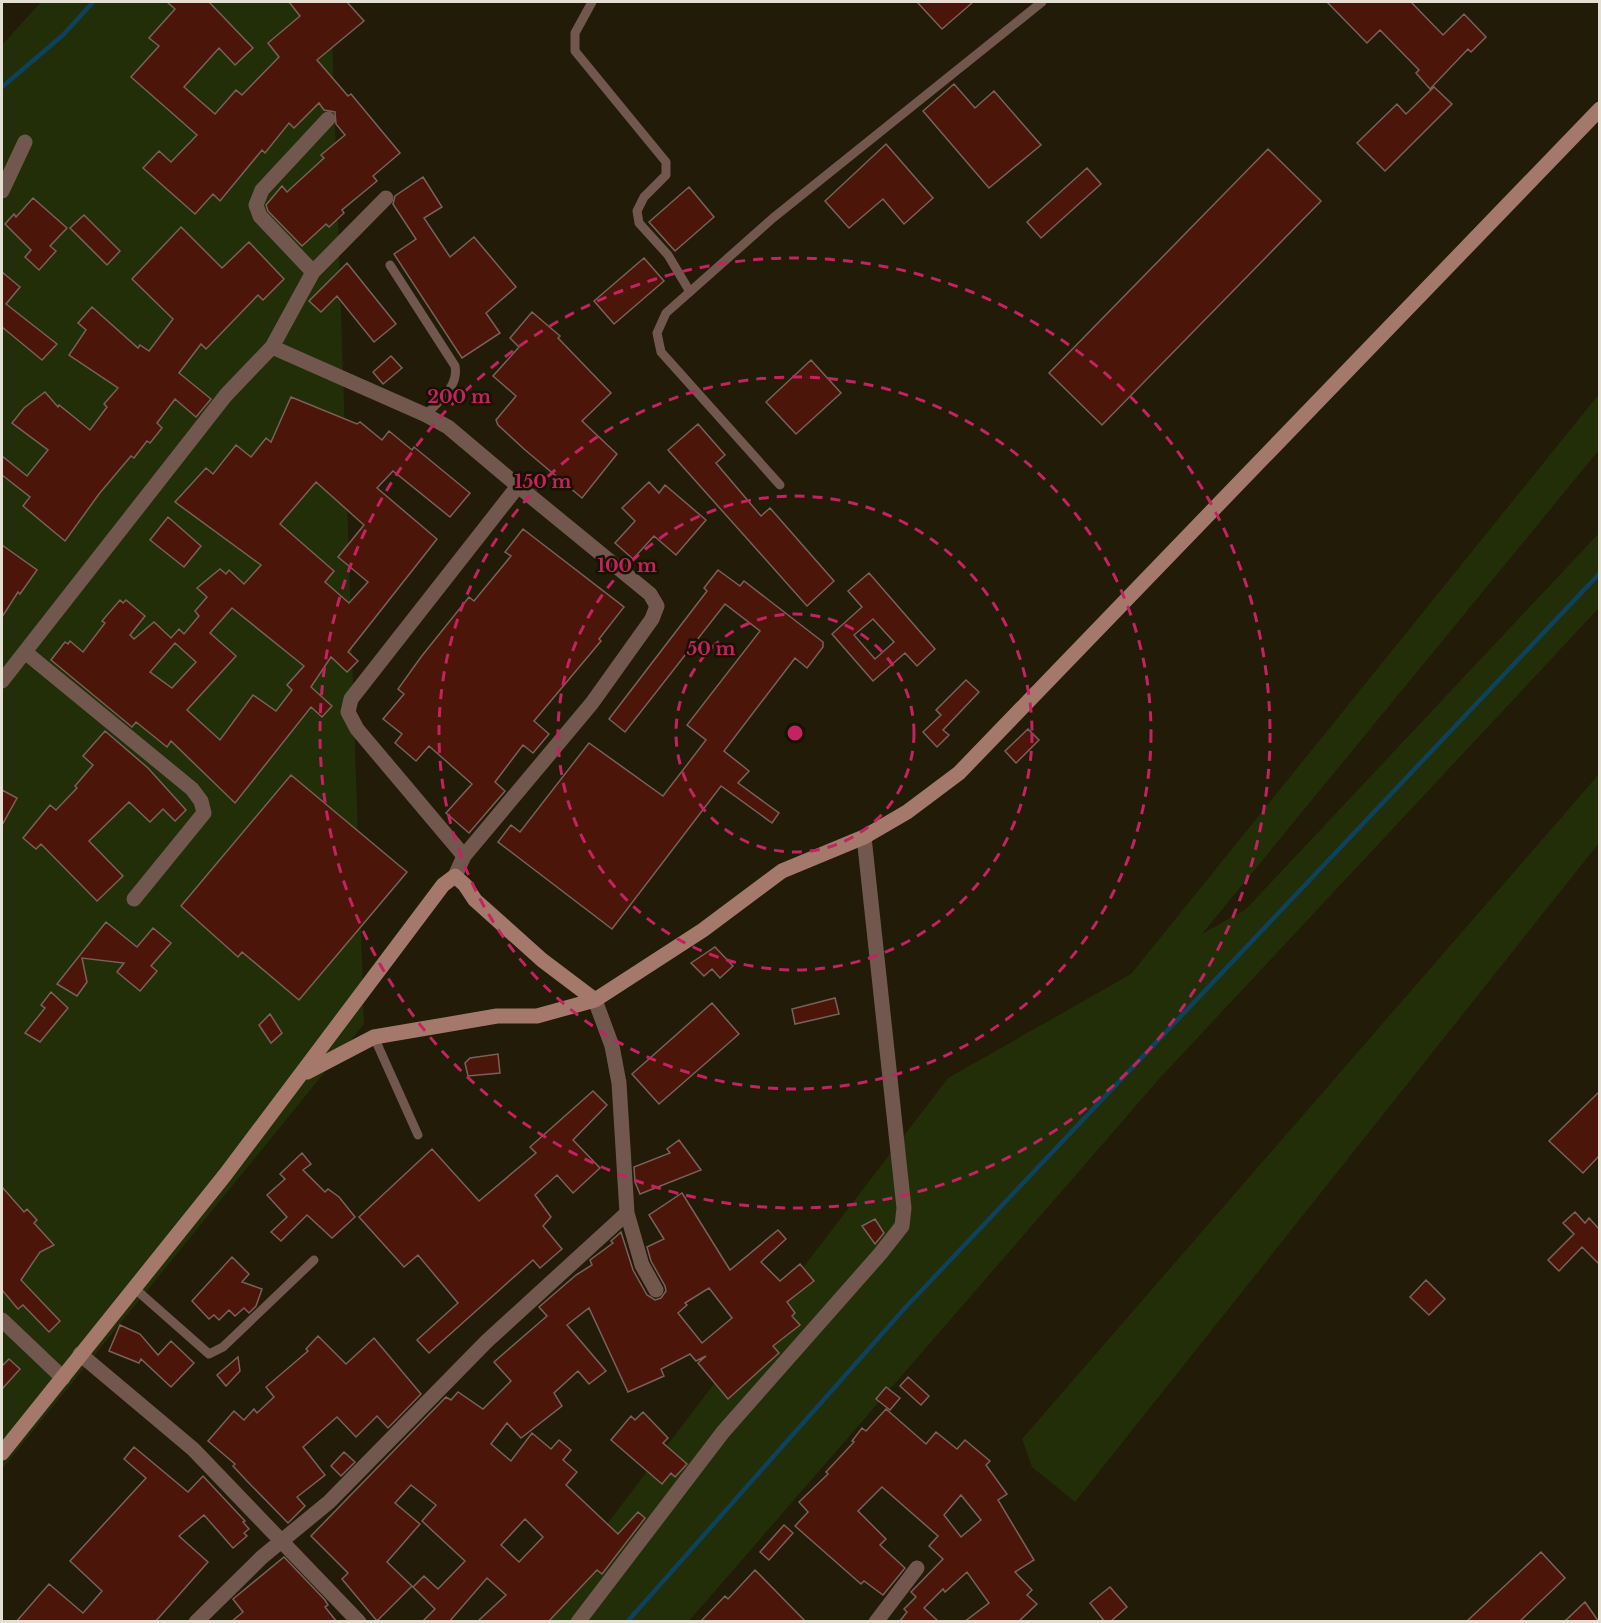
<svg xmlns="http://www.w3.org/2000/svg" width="1601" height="1623" font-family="'Libre Baskerville',serif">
	<rect width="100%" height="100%" fill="#211b08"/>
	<path fill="#222e08" d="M41,2h290l33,1022 -362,445v-1424z
		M1599,394v56l-397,484 44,-25 353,-376v75l-439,470 -471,543 -157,1 416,-544 183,-104z
		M1599,774v69l-524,659 -43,-35 -10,-28z"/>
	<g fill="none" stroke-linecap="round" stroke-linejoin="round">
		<path stroke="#0d415c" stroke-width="4.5" d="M2,87l61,-52 30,-33
			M627,1622l277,-313 696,-736"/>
	</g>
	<path fill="#4c1509" stroke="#79615b" stroke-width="1.5" fill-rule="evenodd" d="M167,2h42l44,46 -18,17 -16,-17 -35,39 31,27 21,-24 6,5 37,-38 -11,-14 32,-27 -11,-14h58l17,19 -47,39 31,36 3,-2 49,59 -27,23 4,5 -35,29 2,3 -15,14 -3,-3 -24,22 -34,-35 -2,-6 16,-19 5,6 37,-34 -3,-3 24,-20 -9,-11 -1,-12 -11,-2 -5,-7 -25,25 -5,-5 -24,30 -3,-3 -42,51 -7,-7 -18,20 -52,-46 16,-17 12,11 26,-27 -66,-58 28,-31 -10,-8 26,-29z
		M917,2h56l-31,27z
		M1327,2h84l32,33 21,-21 22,23 -15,15 -3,-3 -38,40 -14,-16 3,-3 -39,-40 -13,13z
		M954,84l21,24 19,-17 47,54 -52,43 -66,-77z
		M1434,87l18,17 -67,67 -28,-28 40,-39 9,10z
		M886,144l47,54 -29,26 -21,-25 -34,29 -24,-27z
		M1268,149l53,52 -219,224 -53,-52z
		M1087,168l14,16 -60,54 -14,-16z
		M423,177l19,30 -18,11 26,39 24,-20 42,50 -30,26 14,20 -38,25 -68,-104 22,-15 -23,-35 2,-8z
		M689,187l25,30 -39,34 -26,-29z
		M33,198l34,30 -17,18 6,5 -17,19 -14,-13 6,-7 -26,-26 9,-10 2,3z
		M84,215l36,36 -13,14 -37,-37z
		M181,227l41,41 27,-26 35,37 -21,21 -5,-5 -52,54 -5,-5 -22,29 32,26 -15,18 -21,-18 -18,24 5,5 -12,15 -3,-2 -13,17 -3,-2 -32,38 -34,47 -42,-35 7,-9 -28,-22v-19l25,20 21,-26 -36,-27 12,-15 21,-16 13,15 1,-2 31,25 17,-23 -3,-3 14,-16 -49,-33 17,-25 -8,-7 14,-16 46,41 2,-3 9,6 24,-32 -41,-40z
		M644,258l20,23 -50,43 -20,-23z
		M347,263l49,61 -22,18 -37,-46 -16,16 -12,-11z
		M2,272l18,15 -14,17 51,40 -15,16 -40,-33z
		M532,312l28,24 -2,2 53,55 -29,28 35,33 -35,44 -58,-49 -26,-24 -2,-5 20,-24 -23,-20 26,-29 -9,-9z
		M391,356l11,12 -19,16 -10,-12z
		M811,360l30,33 -45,41 -30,-32z
		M291,397l66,27 3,-2 22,18 7,-9 23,19 2,-3 56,46 -20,24 -57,-46 -16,17 60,51 -89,113 10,9 -11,11 -16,-15 -20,30 21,19 -10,11 -11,-10 -76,96 -64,-62 -4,6 -31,-25 -4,5 -81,-67 14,-18 3,2 2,-3 13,11 22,-29 -3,-2 18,-21 3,3 3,-3 19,16 -15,19 4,4 20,-17 17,16 8,-9 5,5 15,-18 -4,-5 12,-14 -10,-9 23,-19 6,5 3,-4 15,14 17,-19 -86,-63 31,-34 7,6 23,-29 15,12 15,-19 5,4zM316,482l48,43 -26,32 30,25 -19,21 -24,-21 9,-11 -54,-47zM232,608l72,58 -17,19 5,5 -16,21 -23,-16 -33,45 -33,-30 49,-54 -26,-23zM175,643l21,19 -24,26 -22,-16z
		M698,424l27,31 -9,8 45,53 9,-8 64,73 -27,25 -139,-156z
		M649,482l10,11 6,-8 41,35 -30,35 -22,-19 -21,23 -18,-16 20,-22 -13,-13z
		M168,517l33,29 -17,21 -34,-27z
		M523,529l101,78 -25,32 2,2 -67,80 15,13 -16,19 -10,-8 -28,37 10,9 -36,42 -23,-20 26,-29 -43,-38 -13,15 -21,-18 7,-9 -19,-15 21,-25 -6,-5 23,-32 48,-60 5,4 37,-45 -6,-4z
		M2,545l35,25 -17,24 -2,-2 -16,25z
		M718,570l22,16 4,-5 79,61v5l-16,21 -12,-10 -71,93 25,20 -11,12 41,30 -7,10 -51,-37 -109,143 -114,-87 13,-17 9,7 69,-89 74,53 43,-56 -19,-15 73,-94 -35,-27 -100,128 -16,-13 98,-128 -3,-3z
		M869,573l66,76 -18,17 -12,-13 -32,28 -41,-47 30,-27 -14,-16zM873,619l21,23 -19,17 -21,-24z
		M966,680l13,12 -36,38 6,5 -12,12 -14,-15 18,-17 -5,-5z
		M1028,729l11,11 -23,23 -11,-12z
		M105,731l43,37 38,42 -11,11 -12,-12 -13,13 -21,-20 -40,39 34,35 -26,25 -56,-57 -5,5 -13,-11 27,-33 6,5 21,-22 -2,-2 18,-21 -10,-9z
		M291,775l116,97 -108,128 -57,-48 -4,5 -57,-51z
		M2,790l15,8 -15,27z
		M106,922l31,25 16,-19 18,15 -20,23 6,5 -17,20 -23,-19 7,-9 -42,-5 5,24 -10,14 -20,-12z
		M715,947l18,19 -13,12 -8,-9 -8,7 -13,-13z
		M51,992l17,16 -28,34 -15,-9 20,-25 -4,-3z
		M835,998l4,16 -44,10 -3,-15z
		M712,1003l27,31 -80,70 -27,-30z
		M270,1014l12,19 -11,10 -12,-18z
		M498,1054l2,19 -32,3 -3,-13 5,-5z
		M593,1091l14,14 -34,35 27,28 -27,25 -16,-18 -22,20 16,22 -8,9 19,23 -22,19 -7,-8 -104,93 -12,-13 41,-37 -40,-48 -14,12 -45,-50 73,-68 47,52 57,-48 -6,-6z
		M1599,1092v64l-16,17 -34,-32z
		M679,1140l22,30 -61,24 -5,-12 -1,-15 36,-14 -3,-4z
		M302,1153l9,11 -8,6 22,22 3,-3 11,8 16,20 -23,21 -25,-23 -26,26 -10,-9 16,-15 -20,-22 18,-16 -5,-5z
		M2,1187l22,25 3,-3 10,11 -3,3 20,22 -14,7 -19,28 39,41 -11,11 -26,-27 -5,4 -16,-19z
		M682,1193l48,77 48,-40 8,9 -25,23 19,19 20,-17 14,17 -27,21 8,11 -3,3 8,9 -27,21 6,7 -51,46 -30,-36 8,-7 -10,5 -6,-7 -29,15 3,7 -36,16 -39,-84 -22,17 39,46 -17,13 -11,-13 -24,22 8,13 -41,32 -14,-15 -16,21 20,17 21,-28 19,16 8,-9 12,10 -8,10 14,12 -11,13 52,49 20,-22 7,6 -43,56 -5,-4 -49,52h-71l29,-27 -19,-17 -38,44h-27l13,-13 -22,-22 11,-11 14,13 27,-28 -43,-40 14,-16 -25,-20 -16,18 25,21 -33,38 25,24 -35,35 -35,-42 6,-6 -37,-37 135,-139 5,3 7,-8 25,17 28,-28 -17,-19 53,-46 -8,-9 37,-32 16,-10 -2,-5 23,-17 -2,-2 10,-9 12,38 14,25 8,5 6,-2 5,-7 -1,-5 -14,-25 -4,-14 17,-8 -15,-24zM709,1288l23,30 -30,25 -24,-30 9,-8 -2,-2zM525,1519l18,18 -24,25 -18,-17z
		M1575,1212l10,11 4,-5 10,11v35l-17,-17 -23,24 -11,-11 26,-26 -11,-11z
		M875,1219l9,14 -9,11 -13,-18z
		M232,1257l17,17 -7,8 20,7 -6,17 -7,7 -5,-5 -9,8 -6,-6 -10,10 -5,-5 -5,4 -17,-18z
		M1426,1280l19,19 -16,16 -19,-18z
		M120,1325l20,9 18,21 13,-14 23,22 -23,24 -30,-28 -2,4 -30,-12z
		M318,1336l28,28 28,-26 47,56 -33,34 -11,-12 -21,21 -19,-20 -34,30 22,28 -28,22 8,9 -17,17 -41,-42 -14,-15 2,-2 -27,-23 26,-30 10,9 10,-11 3,4 17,-16 -8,-10 42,-36 -2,-2z
		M238,1357l2,14 -14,15 -9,-11z
		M9,1359l11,10 -18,20v-23z
		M908,1377l21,19 -8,9 -21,-19z
		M886,1387l14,11 -10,12 -14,-11z
		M886,1409l40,35 10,-12 21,17 8,-9 25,21 -4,4 21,29 -9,6 36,60 -19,12 17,18 -5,5 10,9 -19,18h-54l25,-19 -22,-31 -22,20 -2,-3 -19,19 15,14h-40l8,-10 -3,-3 12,-12 -5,-5 32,-33 -14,-13 9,-10 -56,-49 -24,24 28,28 -6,6 25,23 -22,27 -19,-14 -3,3 -66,-58 13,-14 -9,-10 29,-28 -2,-2 28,-30 -2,-1 10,-13 4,3zM961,1495l20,25 -20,17 -17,-22z
		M643,1412l25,26 -5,5 24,21 -12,13 -4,-4 -9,11 -51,-44 20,-24 4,4z
		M134,1447l54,45 15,-16 42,45 -2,1 6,7 -5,4 3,3 -14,12 -29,-33 -25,21 29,26 -53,60h-139l33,-38 34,29 19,-22 -32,-30 76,-83 -22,-19z
		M344,1452l11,10 -14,14 -10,-10z
		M784,1525l9,8 -24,27 -9,-8z
		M1541,1552l24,26 -46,44h-53z
		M284,1557l41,43 3,5 -3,2 12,15h-106l12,-10 -10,-13z
		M755,1570l51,52h-106l25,-26 3,3z
		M1110,1587l17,20 -17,15h-5l-15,-19z
		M1585,1602l14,20h-35z"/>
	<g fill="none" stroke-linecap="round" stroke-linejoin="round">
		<path stroke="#72574f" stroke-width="9" d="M592,2l-17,31v18l91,111v13l-22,22 -7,14 2,12 29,32 22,37
			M390,265l65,101c4,21 -16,34 -29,49
			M780,485l-119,-133 -4,-19 9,-20 107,-95 269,-216
			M374,1037l44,98
			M133,1287l76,67 14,-7 91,-87"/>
		<path stroke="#72574f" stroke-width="15" d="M2,191l23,-49
			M313,272l-53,-56 -4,-11 6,-15 66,-71
			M272,347l154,68 22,12 70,59 -167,213 -3,13 9,17 107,127
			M25,652l167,137 9,12 3,12 -70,86
			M2,681l224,-286 46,-48 41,-75 73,-74
			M455,876l9,-20 128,-153 60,-84 5,-13 -7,-12 -132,-108
			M595,1000l17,46 7,37 8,130 15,52 14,25
			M2,1320l61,58
			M80,1354l113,95 166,173
			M196,1622l66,-65 67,-55 158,-161 140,-128
			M578,1622l145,-190 157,-178 22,-28 2,-18 -40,-371
			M876,1622l41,-54"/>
		<path stroke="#a4796b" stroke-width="15" d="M307,1072l67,-35 123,-21h40l58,-16
			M2,1453l223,-278 218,-290 12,-9 10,9 10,15 67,60 53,40 108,-70 79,-59 82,-34 43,-25 52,-39 641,-664"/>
	</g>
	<g fill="none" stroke="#c42261" stroke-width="3" stroke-dasharray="10 8">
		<circle cx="795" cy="733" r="119"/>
		<circle cx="795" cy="733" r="237"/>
		<circle cx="795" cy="733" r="356"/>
		<circle cx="795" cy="733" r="475"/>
	</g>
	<circle cx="795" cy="733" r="9" fill="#c42261" stroke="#181202" stroke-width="3"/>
	<g font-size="18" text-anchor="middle" font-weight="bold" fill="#c42261" stroke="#181202" stroke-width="5" stroke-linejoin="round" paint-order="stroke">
		<text x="459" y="403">200 m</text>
		<text x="543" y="488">150 m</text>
		<text x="627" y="572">100 m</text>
		<text x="711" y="655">50 m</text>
	</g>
	<rect width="1601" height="1623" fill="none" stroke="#e3dfd3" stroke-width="6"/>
</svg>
